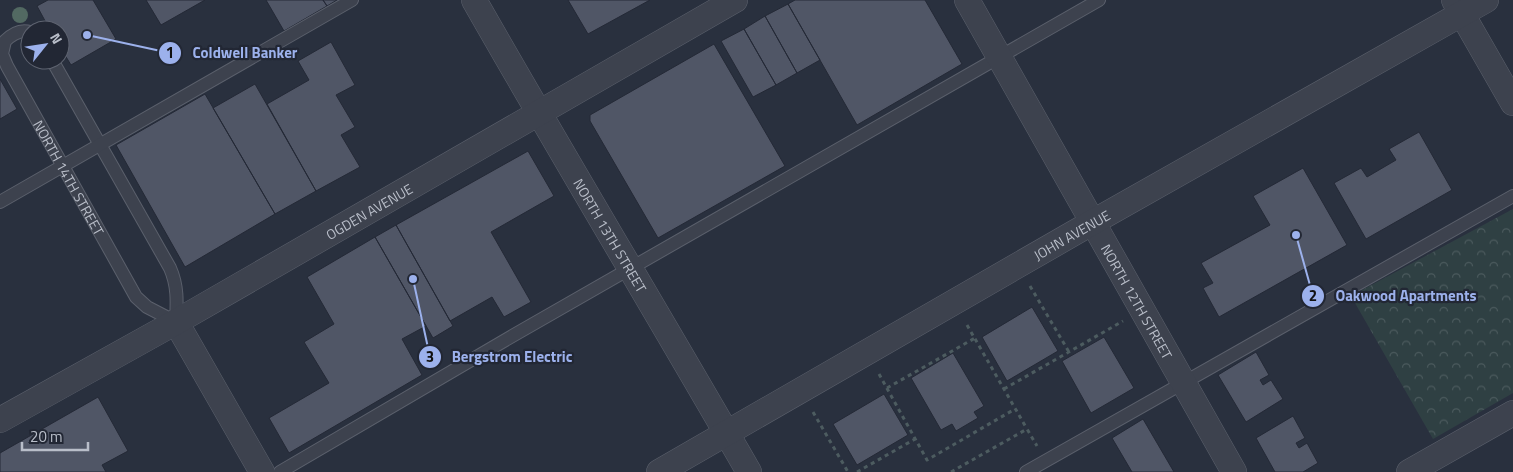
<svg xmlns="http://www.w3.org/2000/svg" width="1513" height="472" font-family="'Titillium Web',sans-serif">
	<defs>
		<pattern id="forest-crowns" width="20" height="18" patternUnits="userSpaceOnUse" patternTransform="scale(1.25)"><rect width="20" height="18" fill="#2f4043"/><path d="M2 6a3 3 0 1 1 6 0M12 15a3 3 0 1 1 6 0" fill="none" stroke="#4b5a5d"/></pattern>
	</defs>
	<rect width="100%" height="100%" fill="#29303e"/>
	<path fill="url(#forest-crowns)" d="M1513,209v184l-80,46 -82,-143z"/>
	<path fill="#505666" stroke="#242936" d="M48,0h45l23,39 -45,26 -11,-18v-17h-10l-13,-24z
		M146,0h59l-44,25z
		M266,0h57l4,6 -43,25z
		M323,0h14l-10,6z
		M568,0h82l-62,34z
		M795,0h130l37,64 -105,61 -69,-121z
		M788,4l32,56 -23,13 -32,-57z
		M765,16l32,57 -21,12 -32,-56z
		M744,29l32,56 -23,12 -32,-56z
		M331,42l24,43 -19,10 19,32 -14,8 19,32 -44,24 -49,-87 42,-24 -11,-19z
		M714,44l71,122 -127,72 -68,-117v-6z
		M0,79l17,30 -17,10z
		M255,84l61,107 -41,23 -62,-106z
		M205,94l70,120 -90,53 -69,-122z
		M1419,132l33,58 -86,49 -32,-56 27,-15 6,9 29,-17 -7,-11z
		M528,151l26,45 -63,36 40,70 -27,15 -12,-20 -42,24 -54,-96z
		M1303,168l44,77 -128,72 -16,-29 10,-5 -12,-20 69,-38 -17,-29z
		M396,225l57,101 -20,12 -58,-101z
		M375,237l51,89 -24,13 20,36 -133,78 -20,-35 60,-35 -25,-41 30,-18 -27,-47z
		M1032,307l26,44 -51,30 -25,-44z
		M1104,337l30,51 -43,25 -29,-52z
		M1256,352l13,23 -9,5 3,5 8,-5 12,19 -37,23 -28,-47z
		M953,353l31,53 -10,6 4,6 -22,13 -4,-7 -11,6 -30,-52z
		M884,394l24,41 -51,30 -24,-41z
		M98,397l30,54 -26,14 4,7h-106v-19z
		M1293,416l12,22 -9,5 3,5 8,-5 11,20 -15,9h-28l-19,-34z
		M1143,419l31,53h-42l-20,-34z"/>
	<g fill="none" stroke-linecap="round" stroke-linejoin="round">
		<g stroke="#5b606c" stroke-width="14">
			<g id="service">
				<path id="s1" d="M30,32c-10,-3 -18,2 -25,9l-3,13 5,12 129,231 11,10 29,15c1,-20 2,-36 -6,-54l-118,-208"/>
				<path d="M0,202l352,-202"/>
				<path d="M280,472l234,-137 585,-335"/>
				<path d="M1026,472l487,-276"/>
			</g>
		</g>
		<g stroke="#5b606c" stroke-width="26">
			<g id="minor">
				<path id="s2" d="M474,0c90,158 184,314 275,472"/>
				<path id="s3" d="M967,0l267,472"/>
				<path d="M1454,0l59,103"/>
				<path d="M176,322l86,150"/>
				<path id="s4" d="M0,420l176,-98 559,-322"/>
				<path id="s5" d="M659,472l434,-250 393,-222"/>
				<path d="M1409,472l104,-59"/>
			</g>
		</g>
		<path stroke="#4d5c60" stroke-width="3" stroke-dasharray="4 4" stroke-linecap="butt" d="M1030,286l39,66
			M967,325l60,104
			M879,374l48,86 88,-51
			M887,388l88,-50
			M1004,389l119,-68
			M813,412l35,60
			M857,472l58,-33
			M951,472l76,-43 10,17"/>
		<use href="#service" stroke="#3d424e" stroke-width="12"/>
		<use href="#minor" stroke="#3d424e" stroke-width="25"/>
	</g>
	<circle fill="#526962" cx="20" cy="15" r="8"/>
	<g text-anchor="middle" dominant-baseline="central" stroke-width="4.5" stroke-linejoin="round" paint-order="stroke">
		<g font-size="14" fill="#b9bec9" stroke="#222734">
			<text stroke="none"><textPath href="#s1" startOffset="182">NORTH 14TH STREET</textPath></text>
			<text stroke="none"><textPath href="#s4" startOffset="424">OGDEN AVENUE</textPath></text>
			<text stroke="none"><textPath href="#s5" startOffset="476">JOHN AVENUE</textPath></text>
			<text stroke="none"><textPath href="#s2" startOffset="272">NORTH 13TH STREET</textPath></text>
			<text stroke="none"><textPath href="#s3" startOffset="346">NORTH 12TH STREET</textPath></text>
		</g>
	</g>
	<path fill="none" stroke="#9cb1ec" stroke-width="2" d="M87 35L170 53M1296 235L1313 296M413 279L430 357"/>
	<g fill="#9cb1ec" stroke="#222734" stroke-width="2">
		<circle cx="87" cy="35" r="5"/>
		<circle cx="1296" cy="235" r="5"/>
		<circle cx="413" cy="279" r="5"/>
		<circle cx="170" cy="53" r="12"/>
		<circle cx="1313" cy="296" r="12"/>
		<circle cx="430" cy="357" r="12"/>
	</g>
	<g font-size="15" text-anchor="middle" font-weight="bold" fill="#111">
		<text x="170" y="58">1</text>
		<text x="1313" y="301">2</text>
		<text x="430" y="362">3</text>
	</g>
	<g font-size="15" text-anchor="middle" font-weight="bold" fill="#9cb1ec" stroke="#222734" stroke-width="4.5" stroke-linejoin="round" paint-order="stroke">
		<text x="245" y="58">Coldwell Banker</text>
		<text x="1406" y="301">Oakwood Apartments</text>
		<text x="512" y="362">Bergstrom Electric</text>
	</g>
	<g transform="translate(45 45) rotate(60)"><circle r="24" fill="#222734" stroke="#5e6370"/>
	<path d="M0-4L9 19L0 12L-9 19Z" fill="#9cb1ec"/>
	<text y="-8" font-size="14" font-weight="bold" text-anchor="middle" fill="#b9bec9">N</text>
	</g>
	<path d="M22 442v8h66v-8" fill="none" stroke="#b9bec9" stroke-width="2.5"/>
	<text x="30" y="442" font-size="15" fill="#b9bec9" stroke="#222734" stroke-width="4" paint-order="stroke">20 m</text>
</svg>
